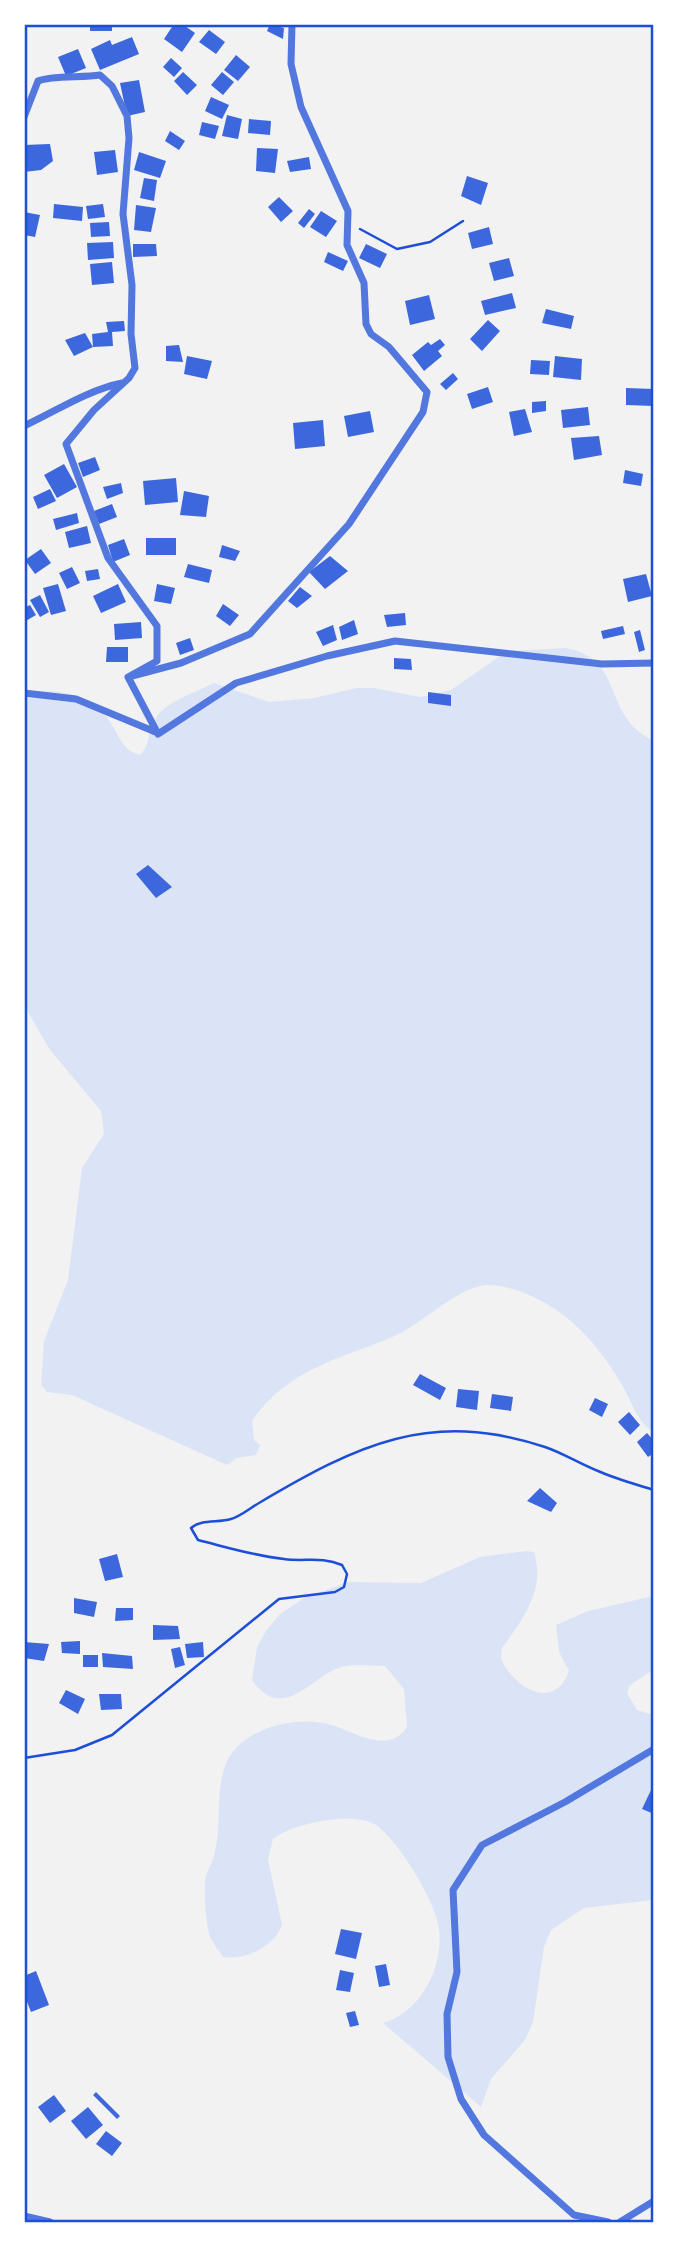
<svg xmlns="http://www.w3.org/2000/svg" width="678" height="2247" font-family="'Crimson Pro',serif">
	<rect width="100%" height="100%" fill="#f2f2f2"/>
	<path fill="#dbe4f7" d="M566,648c60,11 35,68 87,92v692c-18,-13 -20,-28 -31,-47 -24,-41 -54,-75 -98,-92 -14,-5 -32,-11 -47,-6 -29,8 -57,39 -87,51 -54,22 -103,32 -138,83l2,19 6,5 -4,10 -20,3 -9,7 -155,-70 -25,-3 -6,-7 3,-44 24,-61 14,-112 22,-34 -3,-23 -51,-61 -25,-43 -1,-315c35,-2 62,-1 85,28 10,14 12,30 31,35 12,-12 7,-26 17,-39 13,-16 39,-24 57,-33l55,19 45,-4 42,-10h18l46,9 31,-7 56,-39z
		M526,1551l8,1c12,37 -11,67 -32,96l-1,10c7,20 38,48 59,28 4,-3 7,-10 9,-15l-10,-19 -3,-27 32,-14 65,-15v74l-23,15 -3,8 10,17 16,5v185l-69,8 -33,22 -7,17 -11,75 -8,18 -34,39 -10,28 -98,-84c37,-10 61,-56 56,-94 -3,-27 -41,-89 -63,-104 -23,-14 -82,-2 -103,14l-5,20 14,66c-8,22 -36,35 -59,32 -4,-6 -9,-12 -12,-18 -5,-10 -8,-52 -5,-63 2,-7 6,-13 8,-20 8,-29 1,-61 11,-90 13,-38 74,-53 110,-40 22,8 54,28 72,1l-3,-38 -19,-23c-13,0 -31,-2 -44,1 -31,10 -58,57 -89,13l5,-33 9,-16 14,-17 24,-16 44,-16 73,1 59,-26z"/>
	<path fill="#3d67dc" d="M90,24h22v7h-22z
		M174,24h8l13,9 -13,19 -18,-13z
		M270,24l14,4 -1,11 -16,-8z
		M209,30l16,12 -9,12 -17,-12z
		M132,37l7,17 -39,16 -9,-21 19,-9 2,5z
		M78,49l8,19 -20,8 -8,-19z
		M236,55l14,12 -12,14 -14,-11z
		M171,58l11,10 -8,9 -11,-10z
		M183,72l14,13 -10,10 -13,-14z
		M222,72l12,10 -11,13 -12,-10z
		M139,80l6,32 -18,4 -7,-33z
		M211,97l18,8 -7,14 -17,-8z
		M227,115l15,4 -4,20 -16,-3z
		M249,119l22,2 -1,14 -22,-2z
		M202,122l17,4 -4,13 -16,-4z
		M170,131l15,10 -6,9 -14,-9z
		M50,144l3,17 -12,9 -17,2v-27z
		M257,148l21,1 -3,24 -19,-2z
		M115,150l3,22 -21,3 -3,-23z
		M139,152l27,9 -6,17 -26,-8z
		M309,157l2,12 -21,3 -3,-11z
		M467,176l21,7 -7,22 -20,-9z
		M144,178l13,2 -3,21 -14,-3z
		M279,197l14,14 -12,11 -13,-15z
		M54,204l29,3 -1,14 -29,-3z
		M103,204l2,13 -17,2 -2,-13z
		M136,205l20,3 -5,24 -17,-2z
		M309,209l6,5 -11,14 -6,-5z
		M321,211l16,10 -11,16 -16,-10z
		M24,212l16,3 -5,22 -11,-2z
		M109,222l1,14 -19,1 -1,-14z
		M489,227l4,17 -21,5 -4,-16z
		M113,242l1,16 -26,2 -1,-17z
		M133,244h23l1,12 -24,1z
		M366,244l21,10 -7,14 -21,-10z
		M328,252l20,9 -5,10 -19,-9z
		M509,258l5,18 -20,5 -5,-18z
		M112,262l2,21 -22,2 -2,-21z
		M512,293l4,15 -31,7 -4,-14z
		M429,295l6,24 -25,6 -5,-24z
		M546,309l28,7 -3,13 -29,-6z
		M488,320l12,11 -18,20 -12,-12z
		M124,321l1,10 -13,1 1,14 -20,1 -1,-13 16,-2 -2,-10z
		M85,333l8,14 -19,9 -9,-16z
		M440,339l5,6 -7,6 4,5 -18,15 -12,-16 16,-13 3,3z
		M179,345l4,17 -17,-1v-15z
		M187,356l25,5 -5,18 -23,-5z
		M555,356l27,3 -1,21 -28,-3z
		M531,360l19,1 -1,14 -19,-1z
		M453,373l5,6 -12,11 -6,-6z
		M488,387l5,15 -21,7 -5,-15z
		M626,388l28,1v17l-28,-1z
		M546,401v10l-14,2v-11z
		M588,407l2,18 -27,3 -2,-18z
		M525,409l7,23 -18,4 -5,-24z
		M370,411l4,21 -26,5 -4,-21z
		M323,420l2,26 -30,3 -2,-26z
		M599,436l3,19 -28,5 -3,-22z
		M95,457l5,13 -17,7 -5,-14z
		M64,464l13,23 -20,11 -13,-23z
		M625,470l18,4 -2,12 -18,-3z
		M176,478l2,24 -33,3 -2,-24z
		M121,483l2,10 -16,6 -4,-12z
		M50,489l6,12 -18,8 -5,-12z
		M184,491l25,5 -3,21 -26,-2z
		M112,504l5,13 -18,7 -5,-13z
		M77,513l2,10 -23,7 -3,-11z
		M87,526l4,17 -22,5 -4,-16z
		M146,538h30v17h-30z
		M124,539l6,16 -17,7 -5,-17z
		M222,545l18,6 -5,10 -16,-4z
		M41,549l10,14 -16,11 -10,-14z
		M330,556l18,15 -23,18 -16,-17z
		M188,564l24,6 -3,13 -25,-6z
		M72,567l8,16 -13,6 -8,-16z
		M98,569l2,10 -13,2 -2,-10z
		M646,574l6,22 -24,6 -5,-23z
		M58,584l8,27 -15,4 -8,-27z
		M118,584l8,18 -25,11 -8,-17z
		M157,584l18,4 -4,16 -17,-3z
		M300,587l12,9 -15,12 -9,-7z
		M40,595l9,17 -9,5 -10,-17z
		M223,604l16,11 -9,11 -14,-10z
		M30,605l6,10 -12,7v-14z
		M405,613l1,12 -19,2 -3,-12z
		M354,620l4,14 -16,6 -3,-13z
		M141,622l1,16 -27,2 -1,-16z
		M333,625l4,15 -14,6 -7,-14z
		M623,626l2,8 -22,5 -2,-8z
		M640,630l5,20 -6,2 -5,-20z
		M190,638l4,12 -14,5 -4,-12z
		M107,647h21v15h-22z
		M394,658l17,1 1,11 -18,-1z
		M428,692l23,3v11l-23,-3z
		M148,865l24,22 -16,11 -20,-24z
		M420,1374l26,14 -6,12 -27,-15z
		M458,1389l21,2 -2,19 -21,-3z
		M492,1394l21,3 -2,14 -21,-3z
		M595,1398l13,6 -6,13 -13,-7z
		M629,1412l11,13 -10,10 -12,-13z
		M647,1433l7,8v12l-6,4 -11,-15z
		M540,1488l17,15 -6,9 -24,-11z
		M117,1554l6,23 -18,4 -6,-22z
		M74,1598l23,4 -3,15 -20,-4z
		M116,1608h17v12l-18,1z
		M153,1625l25,1 2,13 -27,1z
		M80,1641v13l-18,-1 -1,-11z
		M24,1642l25,2 -5,17 -20,-3z
		M203,1642l1,15 -17,1 -2,-14z
		M180,1647l5,18 -10,3 -4,-19z
		M102,1653l30,3 1,13 -30,-2z
		M83,1655h15v12h-15z
		M66,1690l19,9 -7,15 -19,-11z
		M99,1694h22l1,15 -21,1z
		M651,1790l3,1v23l-12,-5z
		M341,1929l21,4 -6,26 -21,-5z
		M386,1964l4,21 -11,2 -4,-21z
		M340,1970l14,3 -4,19 -14,-2z
		M36,1971l13,34 -18,7 -7,-18v-18z
		M355,2011l4,14 -9,2 -4,-14z
		M96,2092l24,24 -3,3 -24,-24z
		M54,2095l12,16 -16,12 -12,-16z
		M88,2107l15,18 -17,14 -15,-18z
		M106,2131l16,12 -10,13 -16,-12z"/>
	<g fill="none" stroke-linecap="round" stroke-linejoin="round">
		<path stroke="#1d4ed8" stroke-width="2.5" d="M360,229l37,20 33,-7 33,-21
			M24,1758l51,-8 37,-15 167,-136 56,-7 9,-5 3,-13 -5,-9c-21,-9 -37,-3 -58,-6 -29,-3 -58,-12 -86,-19l-7,-12c10,-9 27,-5 40,-9 10,-3 19,-11 28,-16 98,-58 171,-94 286,-56 18,6 35,17 53,24 18,8 37,13 56,19"/>
		<path stroke="#5277de" stroke-width="7" d="M24,117l14,-36c13,-6 45,-3 62,-6l12,11 15,30 2,22 -6,76 9,71 -1,49 4,34 -6,10 -35,32 -28,34 42,114 49,68v35l-29,16 30,57
			M24,426c32,-15 64,-36 98,-43
			M132,676l49,-13 69,-29 99,-110 74,-112 4,-20 -38,-45 -18,-13 -5,-10 -2,-41 -17,-38 1,-34 -47,-104 -10,-43 1,-40
			M24,693l52,6 82,34
			M158,734l78,-51 91,-27 68,-15 207,23 52,-1
			M24,2216l26,6
			M608,2222l-34,-7 -90,-80 -23,-36 -13,-42 -1,-43 10,-42 -4,-82 29,-45 83,-43 89,-53
			M620,2222l34,-21"/>
	</g>
	<rect width="678" height="2247" fill="none" stroke="#ffffff" stroke-width="52"/>
	<rect x="26" y="26" width="626" height="2195" fill="none" stroke="#1d4ed8" stroke-width="2.5"/>
</svg>
